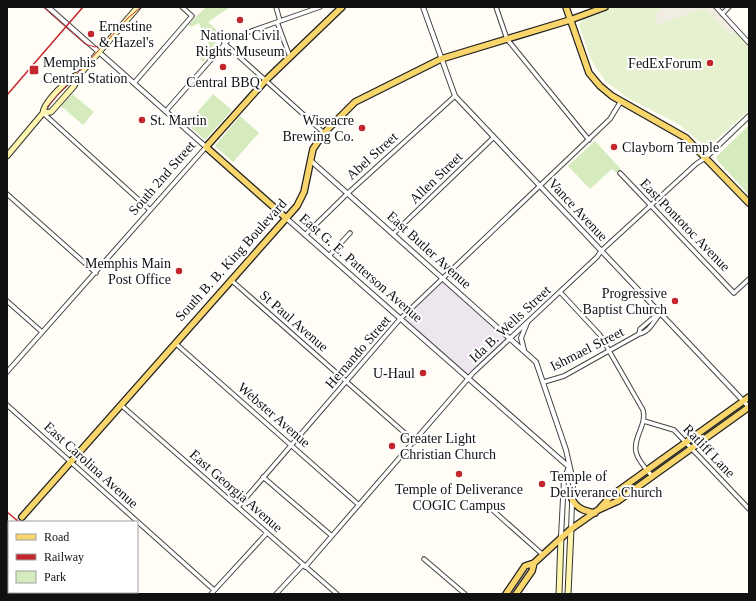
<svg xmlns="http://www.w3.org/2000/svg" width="756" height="601" font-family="Georgia,serif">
	<rect width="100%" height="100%" fill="#fffdf5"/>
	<path fill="#eee6ef" d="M444,281l64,58 -39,38 -65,-58z"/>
	<path fill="#d5ebbd" d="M206,7h24l-22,15 15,14 -7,6 -13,20 -3,-3 9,-10v-4l-10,-22 -8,4 -3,-2z
		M72,94l22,18 -11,13 -22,-19z
		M213,94l19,16 -26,29h-2l-17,-15z
		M240,116l19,17 -26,29 -18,-16z
		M749,125v70l-31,-34 -2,-4z
		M595,141l26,28 -5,4 -4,-4 -22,20 -22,-23z"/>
	<path fill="#e6f2cf" d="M615,7h98l36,38v65l-42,38 -27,-23 -50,-26 -24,-17 -15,-22 -12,-35 5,-7z"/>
	<path fill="#f1ede2" d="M659,7h54l22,23 -5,5 -25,-27 -48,17 -3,-12 6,-2z"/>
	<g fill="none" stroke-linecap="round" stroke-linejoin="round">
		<path stroke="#dbdad3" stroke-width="5.5" stroke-dasharray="5.5 3" stroke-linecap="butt" d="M17,522l5,-5
			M7,533l2,-2"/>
		<g stroke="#444" stroke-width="5.5">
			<path id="minor" d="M276,7l4,14
				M496,7l11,32 82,101
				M716,7l33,36
				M722,14l7,-7
				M277,22l13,35
				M224,43l100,90
				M134,83l58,-67 -10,-9
				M166,111l63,-72 91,-32
				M43,113l107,97
				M620,173l114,120 15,-14
				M7,194l89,79
				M393,234l100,-96
				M305,235l43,-42 107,-97
				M329,256l21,-23
				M231,280l184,162
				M560,292l40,43 43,75c4,15 -10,27 -7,42 2,9 10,17 16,24
				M7,301l35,31
				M639,334l1,-5 14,-12h3
				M175,343l184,162
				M7,372l199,-225
				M544,382l20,-6 75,-42c11,-2 15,-14 21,-20
				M7,405l207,185
				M121,405l216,189
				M644,421l30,9 75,79
				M263,477l69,59
				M488,506l54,48
				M238,507l162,-188 210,-200 11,-18
				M424,559l41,35
				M305,567l168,-194 124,-116 4,-6 95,-87 9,-6
				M7,577l2,2
				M24,592l3,2
				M211,594l56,-61
				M276,594l27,-29"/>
		</g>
		<g stroke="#444" stroke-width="6">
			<path id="tertiary" d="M48,7l158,140
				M423,7l32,89 294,311
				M705,158l44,-42
				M310,160l226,202 30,88 7,31 -2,48
				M286,218l283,249
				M524,350l-3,-12 6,-15
				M561,537l3,-58 5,-12"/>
		</g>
		<g stroke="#333" stroke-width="7">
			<path id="secondary" d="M43,113l8,-1 23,-26 6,-12 58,-67
				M7,156l36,-43c1,-11 26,-36 37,-39
				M559,594l2,-57
				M568,594l3,-65"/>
		</g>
		<g stroke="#222" stroke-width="8">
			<path id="primary" d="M566,7l23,66 11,13 12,10 74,42 63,65
				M286,218l-80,-71 59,-66 77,-74
				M572,499c5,10 13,12 23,14
				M600,508l11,-12 138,-99
				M22,517l275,-311 7,-14 9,-43 11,-16 31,-31 86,-43 129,-39 35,-13
				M506,594l19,-28 9,-3 37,-34 27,-19 20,-9 131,-94
				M516,594l16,-23 2,-8"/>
		</g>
		<use href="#minor" stroke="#fff" stroke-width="3.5"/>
		<use href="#tertiary" stroke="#fff" stroke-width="4"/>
		<use href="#secondary" stroke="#fff6b0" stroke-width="5"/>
		<use href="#primary" stroke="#f9d66b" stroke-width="5.5"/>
		<path stroke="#c4262e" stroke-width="1" d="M43,7l42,37 10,3 9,-3
			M47,107l81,-89 13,-11"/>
		<path stroke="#c4262e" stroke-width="1.5" d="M7,95l76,-88
			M7,512l12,10
			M7,528l2,2
			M78,592l3,2
			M93,592l2,2"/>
	</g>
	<g fill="#c4262e" stroke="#fff" stroke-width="1.5">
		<circle cx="240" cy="20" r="4"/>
		<circle cx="91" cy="34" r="4"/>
		<circle cx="710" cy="63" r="4"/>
		<circle cx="223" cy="67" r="4"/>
		<rect x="29" y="65" width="10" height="10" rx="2"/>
		<circle cx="142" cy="120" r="4"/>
		<circle cx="362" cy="128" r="4"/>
		<circle cx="614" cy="147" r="4"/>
		<circle cx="179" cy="271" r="4"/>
		<circle cx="675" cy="301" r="4"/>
		<circle cx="423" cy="373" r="4"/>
		<circle cx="392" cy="446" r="4"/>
		<circle cx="459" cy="474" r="4"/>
		<circle cx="542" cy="484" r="4"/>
	</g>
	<g text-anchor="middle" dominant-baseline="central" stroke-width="4" stroke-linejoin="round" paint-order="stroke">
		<g font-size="14" fill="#111" stroke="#fff" text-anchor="start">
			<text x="99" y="26">Ernestine<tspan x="99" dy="16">&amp; Hazel's</tspan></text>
			<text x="240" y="35" text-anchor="middle">National Civil<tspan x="240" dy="16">Rights Museum</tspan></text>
			<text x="43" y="62">Memphis<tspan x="43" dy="16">Central Station</tspan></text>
			<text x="702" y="63" text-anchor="end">FedExForum</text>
			<text x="223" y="82" text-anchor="middle">Central BBQ</text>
			<text x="150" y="120">St. Martin</text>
			<text x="354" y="120" text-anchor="end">Wiseacre<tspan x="354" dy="16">Brewing Co.</tspan></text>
			<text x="622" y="147">Clayborn Temple</text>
			<text x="171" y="263" text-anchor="end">Memphis Main<tspan x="171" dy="16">Post Office</tspan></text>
			<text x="667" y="293" text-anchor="end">Progressive<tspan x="667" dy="16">Baptist Church</tspan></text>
			<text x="415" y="373" text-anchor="end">U-Haul</text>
			<text x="400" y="438">Greater Light<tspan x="400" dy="16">Christian Church</tspan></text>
			<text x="550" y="476">Temple of<tspan x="550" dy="16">Deliverance Church</tspan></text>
			<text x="459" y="489" text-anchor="middle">Temple of Deliverance<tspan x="459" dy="16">COGIC Campus</tspan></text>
		</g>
		<g font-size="14" fill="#111" stroke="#fff">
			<text transform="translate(372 156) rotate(-42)">Abel Street</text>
			<text transform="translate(162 178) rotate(-49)">South 2nd Street</text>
			<text transform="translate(436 178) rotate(-44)">Allen Street</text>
			<text transform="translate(578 210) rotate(47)">Vance Avenue</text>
			<text transform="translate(685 225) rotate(46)">East Pontotoc Avenue</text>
			<text transform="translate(429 250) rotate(42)">East Butler Avenue</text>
			<text transform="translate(231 260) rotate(-48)">South B. B. King Boulevard</text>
			<text transform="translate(361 268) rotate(41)">East G. E. Patterson Avenue</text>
			<text transform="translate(294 321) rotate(41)">St Paul Avenue</text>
			<text transform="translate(510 324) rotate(-43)">Ida B. Wells Street</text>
			<text transform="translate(587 349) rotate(-27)">Ishmael Street</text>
			<text transform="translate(358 352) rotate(-49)">Hernando Street</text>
			<text transform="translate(274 415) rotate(41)">Webster Avenue</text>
			<text transform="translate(709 451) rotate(46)">Ratliff Lane</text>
			<text transform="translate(91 465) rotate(42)">East Carolina Avenue</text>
			<text transform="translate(236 491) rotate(41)">East Georgia Avenue</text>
		</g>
	</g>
	<rect width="756" height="601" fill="none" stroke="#111111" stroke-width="16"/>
	<rect x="8" y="521" width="130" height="72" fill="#ffffff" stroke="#a0a0a0"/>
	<rect x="16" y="534" width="20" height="6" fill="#f9d66b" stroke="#a0a0a0"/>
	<text x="44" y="541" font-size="12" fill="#111111">Road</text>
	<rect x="16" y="554" width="20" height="6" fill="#c4262e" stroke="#a0a0a0"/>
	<text x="44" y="561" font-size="12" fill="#111111">Railway</text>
	<rect x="16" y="571" width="20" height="12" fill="#d5ebbd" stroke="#a0a0a0"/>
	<text x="44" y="581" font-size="12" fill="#111111">Park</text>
</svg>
